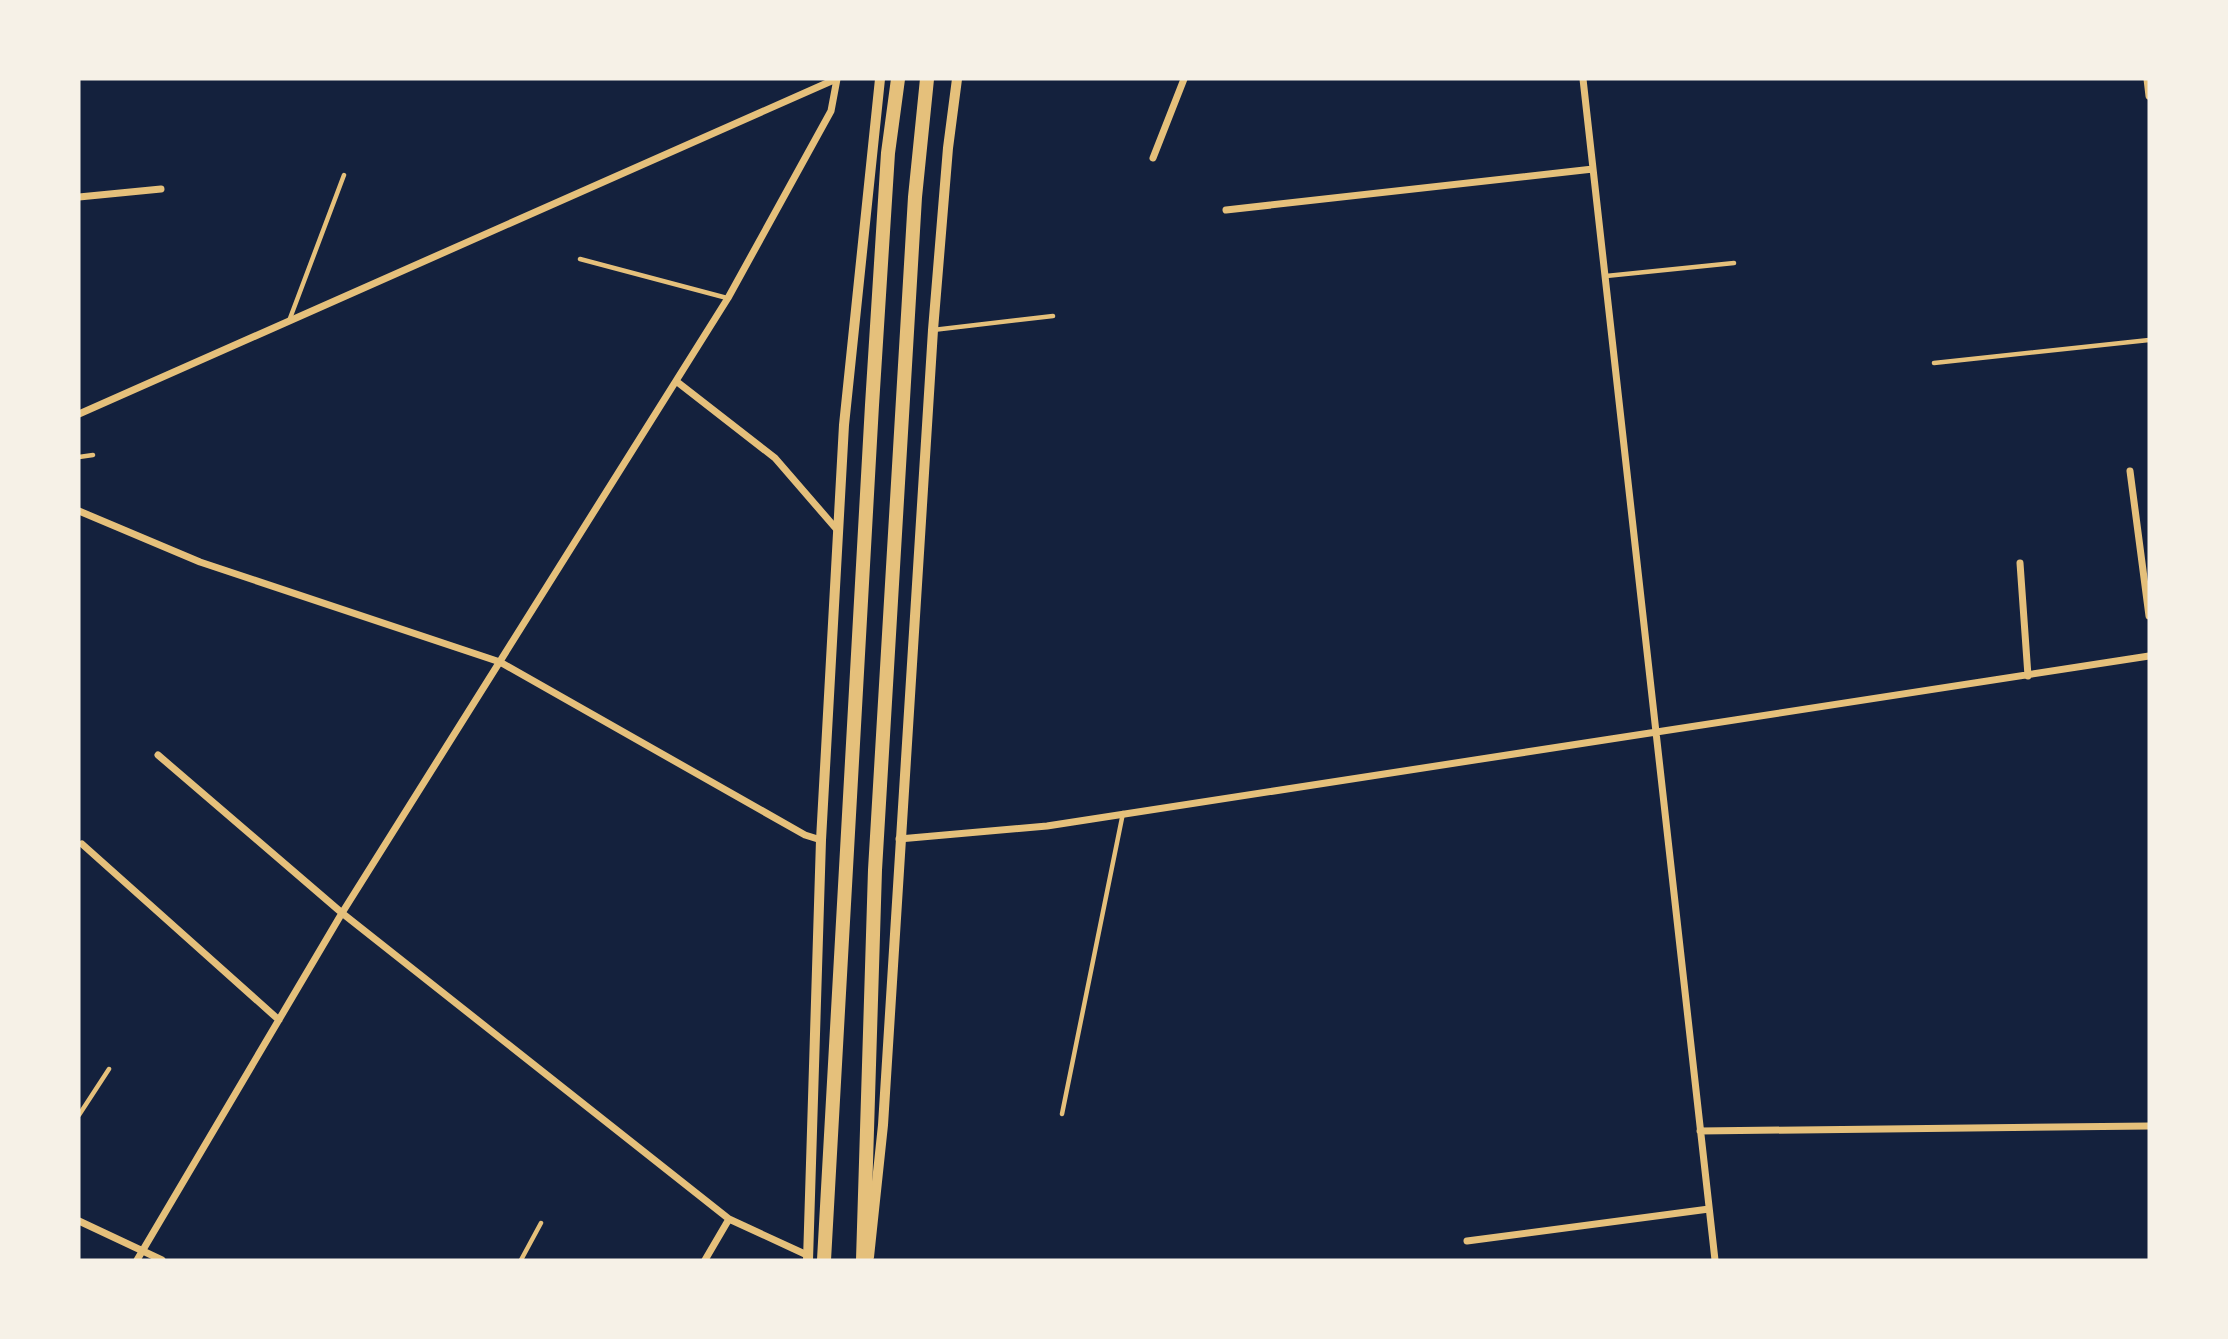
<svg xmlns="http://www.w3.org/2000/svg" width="2228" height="1339" font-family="Inter,sans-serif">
	<rect width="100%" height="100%" fill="#14213d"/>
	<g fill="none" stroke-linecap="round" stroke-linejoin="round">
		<path stroke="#e5c07b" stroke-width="4.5" d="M580,259l147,39
			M1606,276l128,-13
			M289,321l55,-146
			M933,330l120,-14
			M1934,363l215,-23
			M79,457l14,-2
			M1062,1114l61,-301
			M79,1115l30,-46
			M521,1260l20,-37"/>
		<path stroke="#e5c07b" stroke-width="7" d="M1583,79l132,1181
			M2147,79l2,17
			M1153,158l31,-79
			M79,197l82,-8
			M1226,210l367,-41
			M676,381l99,77 64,74
			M79,414l757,-335
			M2130,471l19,145
			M79,511l121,51 300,100 305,173 16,5
			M2020,563l8,113
			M158,755l184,158 387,306 78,36
			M899,839l148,-13 1102,-170
			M82,844l197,176
			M1700,1131l449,-5
			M79,1221l83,39
			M1467,1241l242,-32
			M137,1260l205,-347 386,-615 103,-187 6,-32
			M705,1260l24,-41"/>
		<path stroke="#e5c07b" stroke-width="10" d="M869,1257l14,-132 50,-795 15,-182 9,-69
			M808,1260l13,-420 23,-415 36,-346"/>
		<path stroke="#e5c07b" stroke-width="14" d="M824,1260l48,-855 16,-252 10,-74
			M863,1260l12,-390 40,-673 12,-118"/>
	</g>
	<rect width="2228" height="1339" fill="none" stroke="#f6f1e7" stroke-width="161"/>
</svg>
